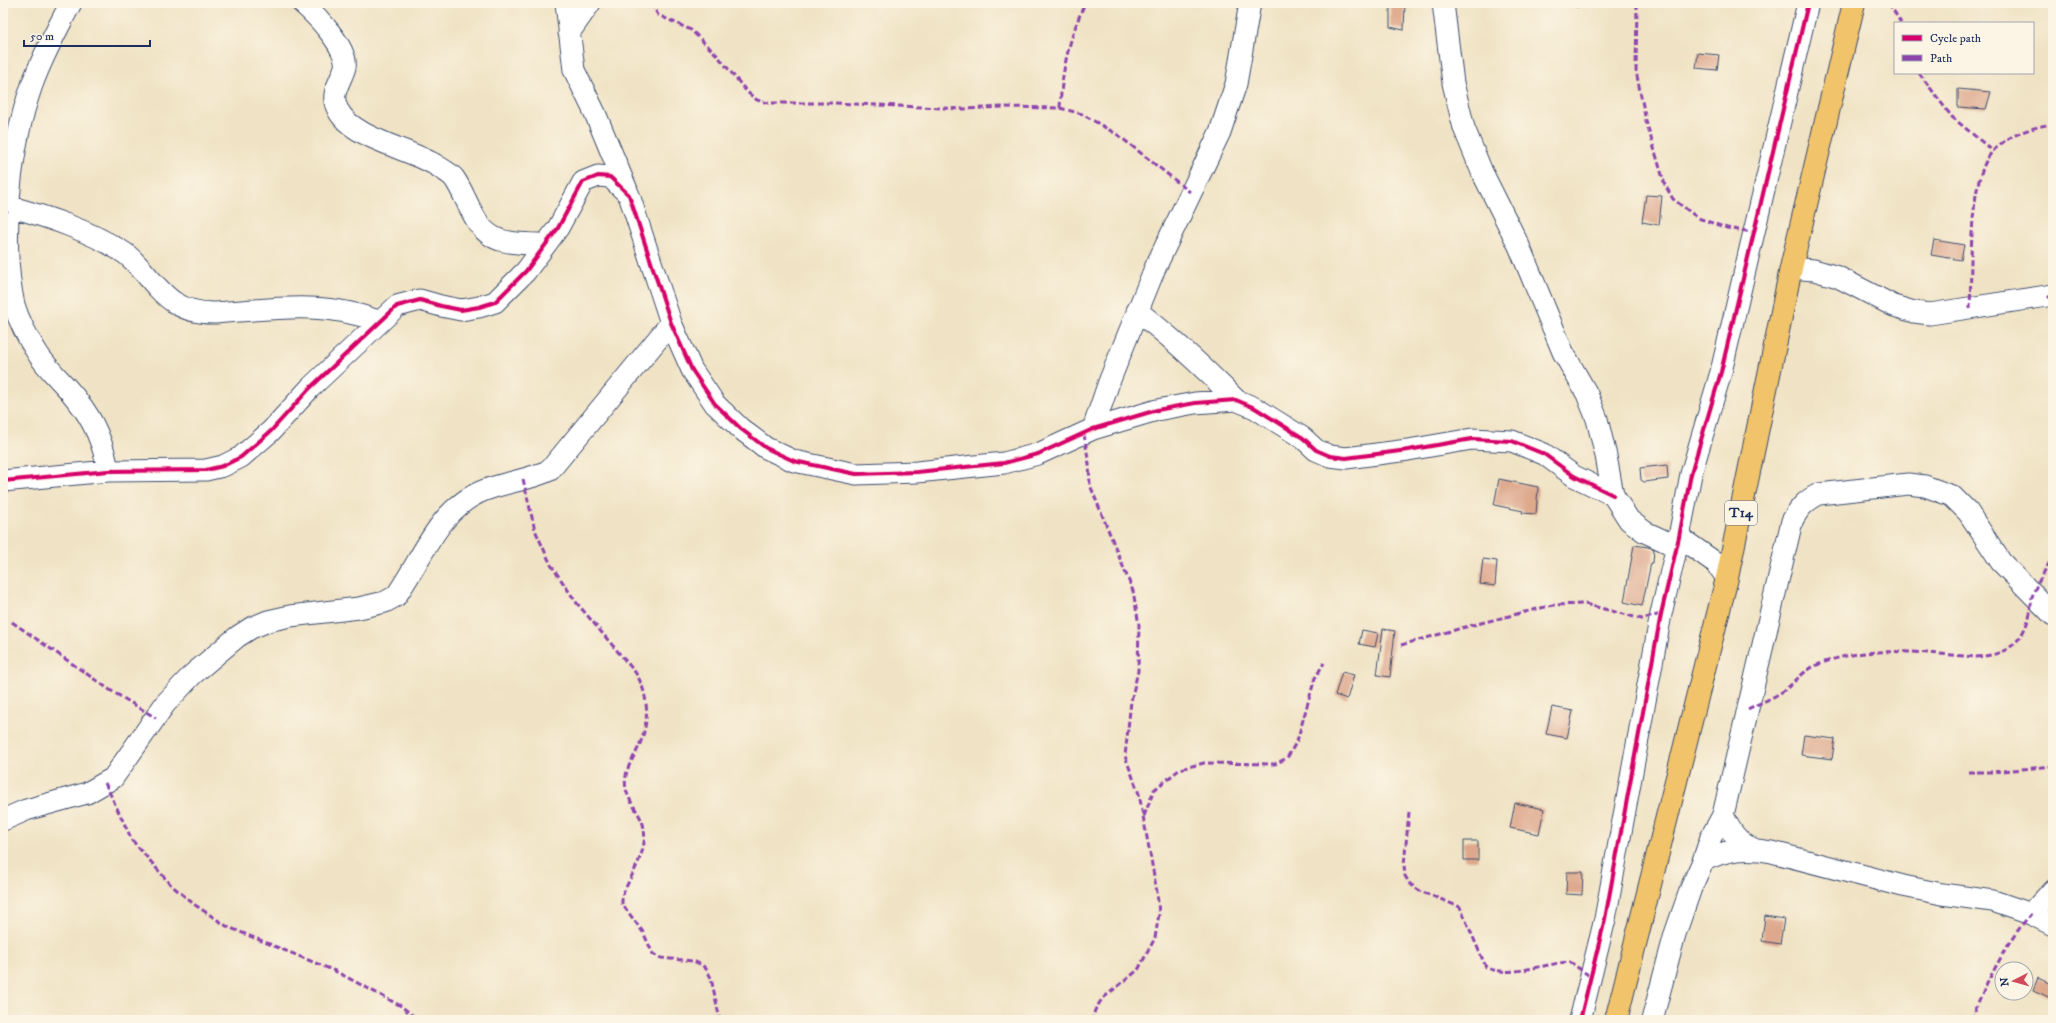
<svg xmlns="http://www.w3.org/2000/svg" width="2056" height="1023" font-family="'IM FELL DW Pica',serif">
	<rect width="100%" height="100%" fill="#fcf5e5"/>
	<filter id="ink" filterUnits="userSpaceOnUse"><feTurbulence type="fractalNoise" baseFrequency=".025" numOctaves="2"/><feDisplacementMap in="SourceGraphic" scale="8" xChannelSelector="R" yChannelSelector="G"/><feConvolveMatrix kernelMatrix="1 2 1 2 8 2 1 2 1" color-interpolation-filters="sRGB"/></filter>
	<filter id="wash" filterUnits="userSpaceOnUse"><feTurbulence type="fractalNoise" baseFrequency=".012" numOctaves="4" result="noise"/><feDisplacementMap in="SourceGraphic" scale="16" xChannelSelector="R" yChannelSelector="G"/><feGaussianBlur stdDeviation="0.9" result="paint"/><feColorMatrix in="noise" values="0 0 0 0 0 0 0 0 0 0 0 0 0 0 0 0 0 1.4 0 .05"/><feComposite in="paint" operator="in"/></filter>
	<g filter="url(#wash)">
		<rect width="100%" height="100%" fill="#f0e3c5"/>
		<g id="blocks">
			<path fill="#dea88d" d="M1390,3h15l-1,27 -14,-3z
				M1698,53l21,2 -2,15 -21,-2z
				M1958,89l33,3 -5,17 -28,-2z
				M1646,195l16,1 -3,29 -17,-3z
				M1934,240l30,5 -3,15 -30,-5z
				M1667,465l1,14 -24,3 -3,-2 -1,-12z
				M1499,479l39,8 -2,27 -14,-1 1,-2 -29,-6z
				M1634,545l14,2 6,2 -1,14h-2l-9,43 -18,-4z
				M1483,559l14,2 -2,25 -15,-2z
				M1383,629l12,2 -5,46 -13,-2z
				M1362,630l16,3 -3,14 -16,-3z
				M1342,672l12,3 -7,24 -12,-4z
				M1552,707l21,4 -6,27 -21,-4z
				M1804,735l31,4 -3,20 -31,-4z
				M1515,803l29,6 -5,25 -29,-6z
				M1464,841h14v19h-14z
				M1567,872h16l-1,23 -16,-1z
				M1765,916l19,3 -4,25 -18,-3z
				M2038,978l15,7v14l-20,-9z"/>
		</g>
	</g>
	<g filter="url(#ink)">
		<use href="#blocks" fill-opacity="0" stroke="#3b4a6d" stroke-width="1"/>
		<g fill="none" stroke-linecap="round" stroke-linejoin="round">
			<g stroke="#3b4a6d" stroke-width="23">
				<path id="minor" d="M71,3c-14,26 -29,54 -39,82 -22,62 -32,155 -18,220 5,16 15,35 24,49 11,17 27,30 39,46 17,21 27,45 31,71
					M302,3c13,11 47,46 43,64 -4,15 -16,27 -7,43 14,28 69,38 96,54 6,4 16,9 20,14 15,21 19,53 46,62 15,4 30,4 46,4
					M566,3l8,67 21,43 32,77
					M1443,3l10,80 11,45 18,44 37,74 44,106 24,42 10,25 9,37 7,39 16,25 16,12 24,11 10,-6 37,26 11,15
					M569,33l21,-30
					M8,206c40,11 80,24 115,46 8,5 14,13 20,19 22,26 36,43 73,42 55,-4 111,-13 164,9
					M1791,268l23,2 24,7 56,29 20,6 16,2 123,-19
					M1137,311c36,27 67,57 99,89
					M1093,429l16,-47 46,-114 65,-136 16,-48 14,-81
					M3,481l105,-10 98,-1 17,-4 18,-9 30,-26 39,-43 87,-82 23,-6 21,6 20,4 18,-3 16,-5 31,-31 32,-43 25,-46 15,-6 12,1 19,18 42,128 21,47 23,34 26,25 25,19 28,13 62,13 61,-2 87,-9 34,-9 55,-25 64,-19 38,-7 41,-3 19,8 48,30 13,12 14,6 16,2 62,-8 64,-11 40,2 32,13 30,22 39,19
					M1723,815c7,15 14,28 31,34
					M3,820l23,-10 61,-17 26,-15 52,-74 27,-29 45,-38 14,-9 17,-7 22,-5 69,-8 26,-6 11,-6c27,-38 42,-88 89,-106 21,-8 44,-10 65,-20l121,-147
					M1703,861l8,-24 12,-22 69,-294c7,-13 13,-20 27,-27l89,-10 17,2 27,10 16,16 33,50 52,53
					M2031,914l22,-24
					M1580,1020l25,-101 56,-305 18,-77 12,-63 30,-102 87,-369
					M1652,1020l23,-86 16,-46 12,-27c24,-12 43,-14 69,-9l131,34 39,8 51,7 38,13 22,11"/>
			</g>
			<g stroke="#3b4a6d" stroke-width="24">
				<path id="highway" d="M1616,1020l111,-442 64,-310 63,-265"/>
			</g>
			<use href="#minor" stroke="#fff" stroke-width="21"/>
			<use href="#highway" stroke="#f1c36a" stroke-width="22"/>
			<path stroke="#8e44ad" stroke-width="3" stroke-dasharray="6 3" stroke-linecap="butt" d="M651,3l7,12 33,15 26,25 30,37 10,8 11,3h66l130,6 39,-2 57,1 22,6 36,21 72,57
				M1564,3l17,4 15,-4
				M1637,3l-1,68 10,50 19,64 8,14 25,19 29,10 25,4
				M1889,3l12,20
				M1919,73l33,44 41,34
				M1060,108c2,-39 9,-69 25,-105
				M3,221l4,-10
				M2048,296l5,4
				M1970,309c2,-38 -3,-131 23,-158 15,-16 39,-24 60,-27
				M1084,434l5,30 1,21 43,106 6,34 -1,46 -7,30 -6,55 14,38 18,98 2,22 -4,24 -17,32 -36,29 -7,11 -3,10
				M523,479l12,51 16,35 25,37 59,70c14,21 15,50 4,74 -4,10 -12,20 -13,30 -4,20 11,31 17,48 7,26 -12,50 -21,72v8l21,28 10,22 8,4 32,3 9,4 5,5 4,8 9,42
				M12,622l98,68 46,28
				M1401,645l68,-19 84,-21 32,-1 57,15 19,-5
				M1748,709c12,-6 26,-11 38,-20 10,-8 18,-19 31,-24 50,-21 106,-12 159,-8 31,-2 47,-14 54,-44 1,-6 1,-13 3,-19 2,-7 15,-29 20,-37
				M1968,772h25l60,-6
				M105,783l27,57 39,45 24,20 33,22 107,44 66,35 17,14
				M1409,812l-5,53 1,11 5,8 10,7 40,16 26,60c22,12 58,-4 84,-5l21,15
				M1144,816l10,-26 26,-21 24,-6 71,1 12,-6 10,-17 18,-63 9,-15
				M1972,1020c10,-31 37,-82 59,-106"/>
			<g stroke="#fcf5e5" stroke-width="6">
				<path id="cycleway" d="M3,481l105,-10 98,-1 17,-4 18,-9 30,-26 39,-43 87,-82 23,-6 21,6 20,4 18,-3 16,-5 31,-31 32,-43 25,-46 15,-6 12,1 19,18 42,128 21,47 23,34 26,25 25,19 28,13 62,13 61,-2 87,-9 34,-9 55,-25 64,-19 38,-7 41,-3 19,8 48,30 13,12 14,6 16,2 62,-8 64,-11 40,2 32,13 30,22 39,19
					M1580,1020l25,-101 56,-305 18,-77 12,-63 30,-102 87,-369"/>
			</g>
			<use href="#cycleway" stroke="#d6006c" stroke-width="4"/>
		</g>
	</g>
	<g text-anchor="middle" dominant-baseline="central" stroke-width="4" stroke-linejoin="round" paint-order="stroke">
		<rect fill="#fcf5e5" stroke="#5e6a86" stroke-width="1" x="1725" y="501" width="32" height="24" rx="3"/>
		<g font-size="14" font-weight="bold" fill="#1b2f5e">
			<text x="1741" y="513">T14</text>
		</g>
	</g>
	<rect width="2056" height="1023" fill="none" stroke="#fcf5e5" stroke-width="16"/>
	<rect x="1894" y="22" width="140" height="52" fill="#fcf5e5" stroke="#a2a6af"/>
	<rect x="1902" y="35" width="20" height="6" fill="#d6006c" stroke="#a2a6af"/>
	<text x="1930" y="42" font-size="12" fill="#1b2f5e">Cycle path</text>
	<rect x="1902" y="55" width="20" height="6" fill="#8e44ad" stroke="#a2a6af"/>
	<text x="1930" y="62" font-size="12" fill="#1b2f5e">Path</text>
	<g transform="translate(2014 981) rotate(264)"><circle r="19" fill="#fcf5e5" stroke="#a2a6af"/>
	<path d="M0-3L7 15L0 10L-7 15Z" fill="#d1495b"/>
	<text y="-6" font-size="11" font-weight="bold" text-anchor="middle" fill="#1b2f5e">N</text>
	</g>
	<path d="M24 40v6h126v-6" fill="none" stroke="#1b2f5e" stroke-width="2"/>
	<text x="30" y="40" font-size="12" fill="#1b2f5e" stroke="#fcf5e5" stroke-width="3" paint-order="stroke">50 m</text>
</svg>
